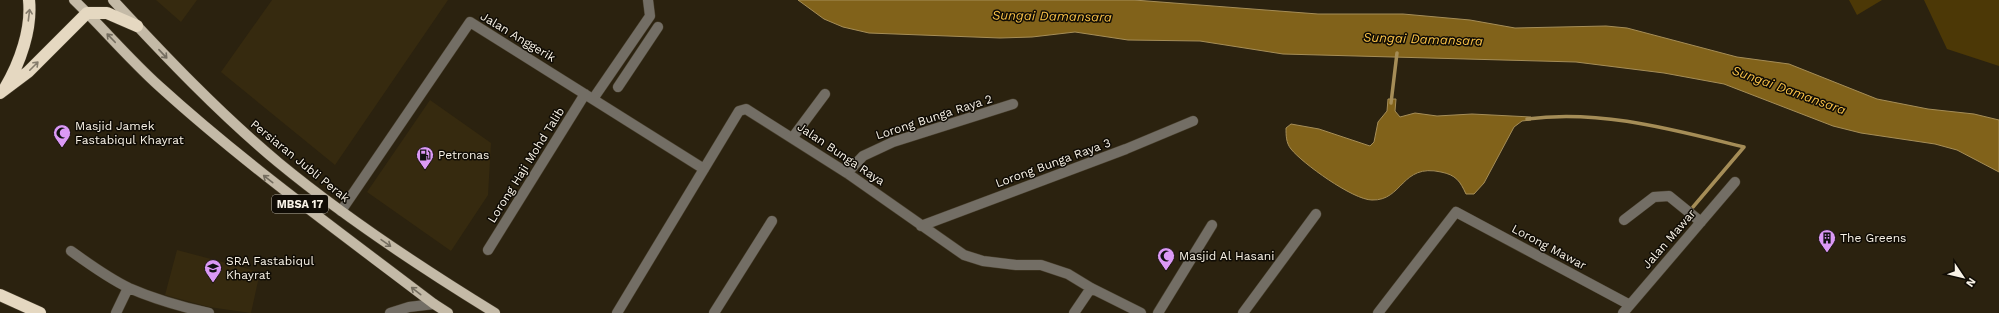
<svg xmlns="http://www.w3.org/2000/svg" width="1999" height="313" font-family="'Work Sans',sans-serif">
	<rect width="100%" height="100%" fill="#2b220f"/>
	<path fill="#362a0f" d="M156,0h41l-16,22z
		M272,0h176l-113,165 -114,-93z
		M430,100l61,43 -3,52 -37,56 -84,-59z
		M177,250l83,22 -9,41 -42,-6 -44,-12z"/>
	<path fill="#4c3806" d="M1849,0h33l-25,15z
		M1924,0h75v66l-52,-17z"/>
	<path fill="#81621a" stroke="#a58d57" d="M798,0h336l184,14h85l67,6 45,8 91,-2 21,2 110,29 52,7 88,35 51,10 46,5 25,6v52l-42,-22 -22,-6 -74,-11 -28,-7 -109,-42 -60,-11 -88,-11 -293,-8 -83,-13 -72,-1 -53,-8 -43,5 -32,1 -131,-5 -26,-6 -19,-8z
		M1388,99h8l-1,12 5,6 15,-4 22,3 35,-2 59,3v3l-9,1 -8,6 -30,56 -10,11h-8c-6,-13 -10,-19 -25,-22 -40,-9 -38,29 -69,28 -19,0 -70,-37 -81,-51 -5,-6 -5,-14 -5,-21l5,-4 28,5 51,17 4,-4 4,-20 9,-11z"/>
	<g fill="none" stroke-linecap="round" stroke-linejoin="round">
		<path stroke="#a58d57" stroke-width="3.5" d="M1391,103l6,-50
			M1527,119c73,-10 147,11 217,28l-51,60"/>
		<g stroke="#483f2d" stroke-width="11">
			<path id="minor" d="M618,87l40,-60
				M593,99l57,-83 -2,-16
				M793,137l32,-43
				M847,173l16,-17 30,-14 120,-38
				M341,211l129,-189 234,147
				M1624,220l30,-23 15,-1 32,26
				M921,226l205,-77 67,-28
				M488,250l97,-156
				M71,251c18,13 37,27 58,37 25,11 53,19 80,25
				M116,313l12,-25
				M390,313l19,-6 25,-3
				M617,313l122,-202 7,-2 101,64 117,82 19,6 33,4h25l27,9 23,14 50,25
				M714,313l58,-92
				M1074,313l17,-25
				M1158,313l54,-88
				M1243,313l73,-99
				M1378,313l78,-101 174,93
				M1623,313l112,-131"/>
		</g>
		<g stroke="#483f2d" stroke-width="11">
			<path id="major" d="M74,0c29,28 55,59 85,86 87,79 182,147 275,218l14,9
				M113,0c53,57 106,113 166,163 68,56 141,104 216,150"/>
		</g>
		<g stroke="#483f2d" stroke-width="13">
			<path id="highway" d="M5,88c15,-25 27,-59 24,-88
				M0,93l28,-21 59,-59h20l30,13
				M0,295l40,18"/>
		</g>
		<use href="#minor" stroke="#736e65" stroke-width="10"/>
		<use href="#major" stroke="#c4baa7" stroke-width="10"/>
		<use href="#highway" stroke="#e5d8c1" stroke-width="12"/>
	</g>
	<defs><path id="oneway-shaft" d="M-6 0H5M1.5-3L5.5 0L1.5 3" fill="none" stroke-width="1.6" stroke-linecap="round" stroke-linejoin="round"/></defs>
	<g stroke="#857c6c">
		<use href="#oneway-shaft" transform="translate(29 15) rotate(-83)"/>
		<use href="#oneway-shaft" transform="translate(34 66) rotate(-45)"/>
	</g>
	<g stroke="#736c5e">
		<use href="#oneway-shaft" transform="translate(111 38) rotate(-134)"/>
		<use href="#oneway-shaft" transform="translate(163 54) rotate(47)"/>
		<use href="#oneway-shaft" transform="translate(268 179) rotate(-142)"/>
		<use href="#oneway-shaft" transform="translate(386 243) rotate(35)"/>
		<use href="#oneway-shaft" transform="translate(416 291) rotate(-142)"/>
	</g>
	<defs>
		<g id="mosque-pin" transform="scale(0.9)"><path d="M0 17L-7.5 6A9.5 9.5 0 1 1 7.5 6Z" fill="#db99f5" stroke="#100c05"/><path d="M3.5-4.9A6 6 0 1 0 3.5 4.9A5 5 0 1 1 3.5-4.9Z" fill="#111"/></g>
		<g id="fuel-pin" transform="scale(0.9)"><path d="M0 17L-7.5 6A9.5 9.5 0 1 1 7.5 6Z" fill="#db99f5" stroke="#100c05"/><path d="M-5.5-6h7V0h2V4h1.3V-2.5L3-4.5l.8-.8L6-3V5H2.5V1h-1V6h-7ZM-4.2-4.7v3.2H.2V-4.7Z" fill="#111"/></g>
		<g id="building-pin" transform="scale(0.9)"><path d="M0 17L-7.5 6A9.5 9.5 0 1 1 7.5 6Z" fill="#db99f5" stroke="#100c05"/><path d="M-4-6H4V6H1V3H-1V6H-4ZM-2.5-4.3h1.7v1.8h-1.7ZM.8-4.3h1.7v1.8H.8ZM-2.5-1h1.7V.8h-1.7ZM.8-1h1.7V.8H.8Z" fill="#111"/></g>
		<g id="school-pin" transform="scale(0.9)"><path d="M0 17L-7.5 6A9.5 9.5 0 1 1 7.5 6Z" fill="#db99f5" stroke="#100c05"/><path d="M0-5L7-2L0 1L-7-2ZM-4 1L0 2.5L4 1V4Q0 6-4 4Z" fill="#111"/></g>
	</defs>
	<g fill-rule="evenodd">
		<use href="#mosque-pin" x="62" y="133"/>
		<use href="#fuel-pin" x="425" y="155"/>
		<use href="#building-pin" x="1827" y="238"/>
		<use href="#mosque-pin" x="1166" y="256"/>
		<use href="#school-pin" x="213" y="268"/>
	</g>
	<g text-anchor="middle" dominant-baseline="central" stroke-width="3" stroke-linejoin="round" paint-order="stroke">
		<rect fill="#100c05" stroke="#b2ada2" stroke-width="1" x="272" y="195" width="56" height="18" rx="3"/>
		<g font-size="11" font-weight="bold" fill="#f8f2e6">
			<text x="300" y="204">MBSA 17</text>
		</g>
		<g font-size="12" fill="#f8f2e6" stroke="#100c05">
			<text transform="translate(518 37) rotate(31)">Jalan Anggerik</text>
			<text transform="translate(934 117) rotate(-18)">Lorong Bunga Raya 2</text>
			<text transform="translate(841 154) rotate(34)">Jalan Bunga Raya</text>
			<text transform="translate(300 161) rotate(39)">Persiaran Jubli Perak</text>
			<text transform="translate(1053 163) rotate(-20)">Lorong Bunga Raya 3</text>
			<text transform="translate(526 165) rotate(-58)">Lorong Haji Mohd Talib</text>
			<text transform="translate(1669 239) rotate(-49)">Jalan Mawar</text>
			<text transform="translate(1549 247) rotate(28)">Lorong Mawar</text>
		</g>
		<g font-size="12" fill="#f8f2e6" stroke="#100c05" text-anchor="start">
			<text x="75" y="126">Masjid Jamek<tspan x="75" dy="14">Fastabiqul Khayrat</tspan></text>
			<text x="438" y="155">Petronas</text>
			<text x="1840" y="238">The Greens</text>
			<text x="1179" y="256">Masjid Al Hasani</text>
			<text x="226" y="261">SRA Fastabiqul<tspan x="226" dy="14">Khayrat</tspan></text>
		</g>
		<g font-size="13" font-style="italic" fill="#f8c147" stroke="#100c05">
			<text transform="translate(1052 16) rotate(1)">Sungai Damansara</text>
			<text transform="translate(1423 39) rotate(2)">Sungai Damansara</text>
			<text transform="translate(1789 90) rotate(20)">Sungai Damansara</text>
		</g>
	</g>
	<g transform="translate(1963 277) rotate(125)" stroke="#100c05" stroke-width="3" paint-order="stroke">
	<path d="M0-3L7 15L0 10L-7 15Z" fill="#f8f2e6"/>
	<text y="-6" font-size="11" font-weight="bold" text-anchor="middle" fill="#f8f2e6">N</text>
	</g>
</svg>
